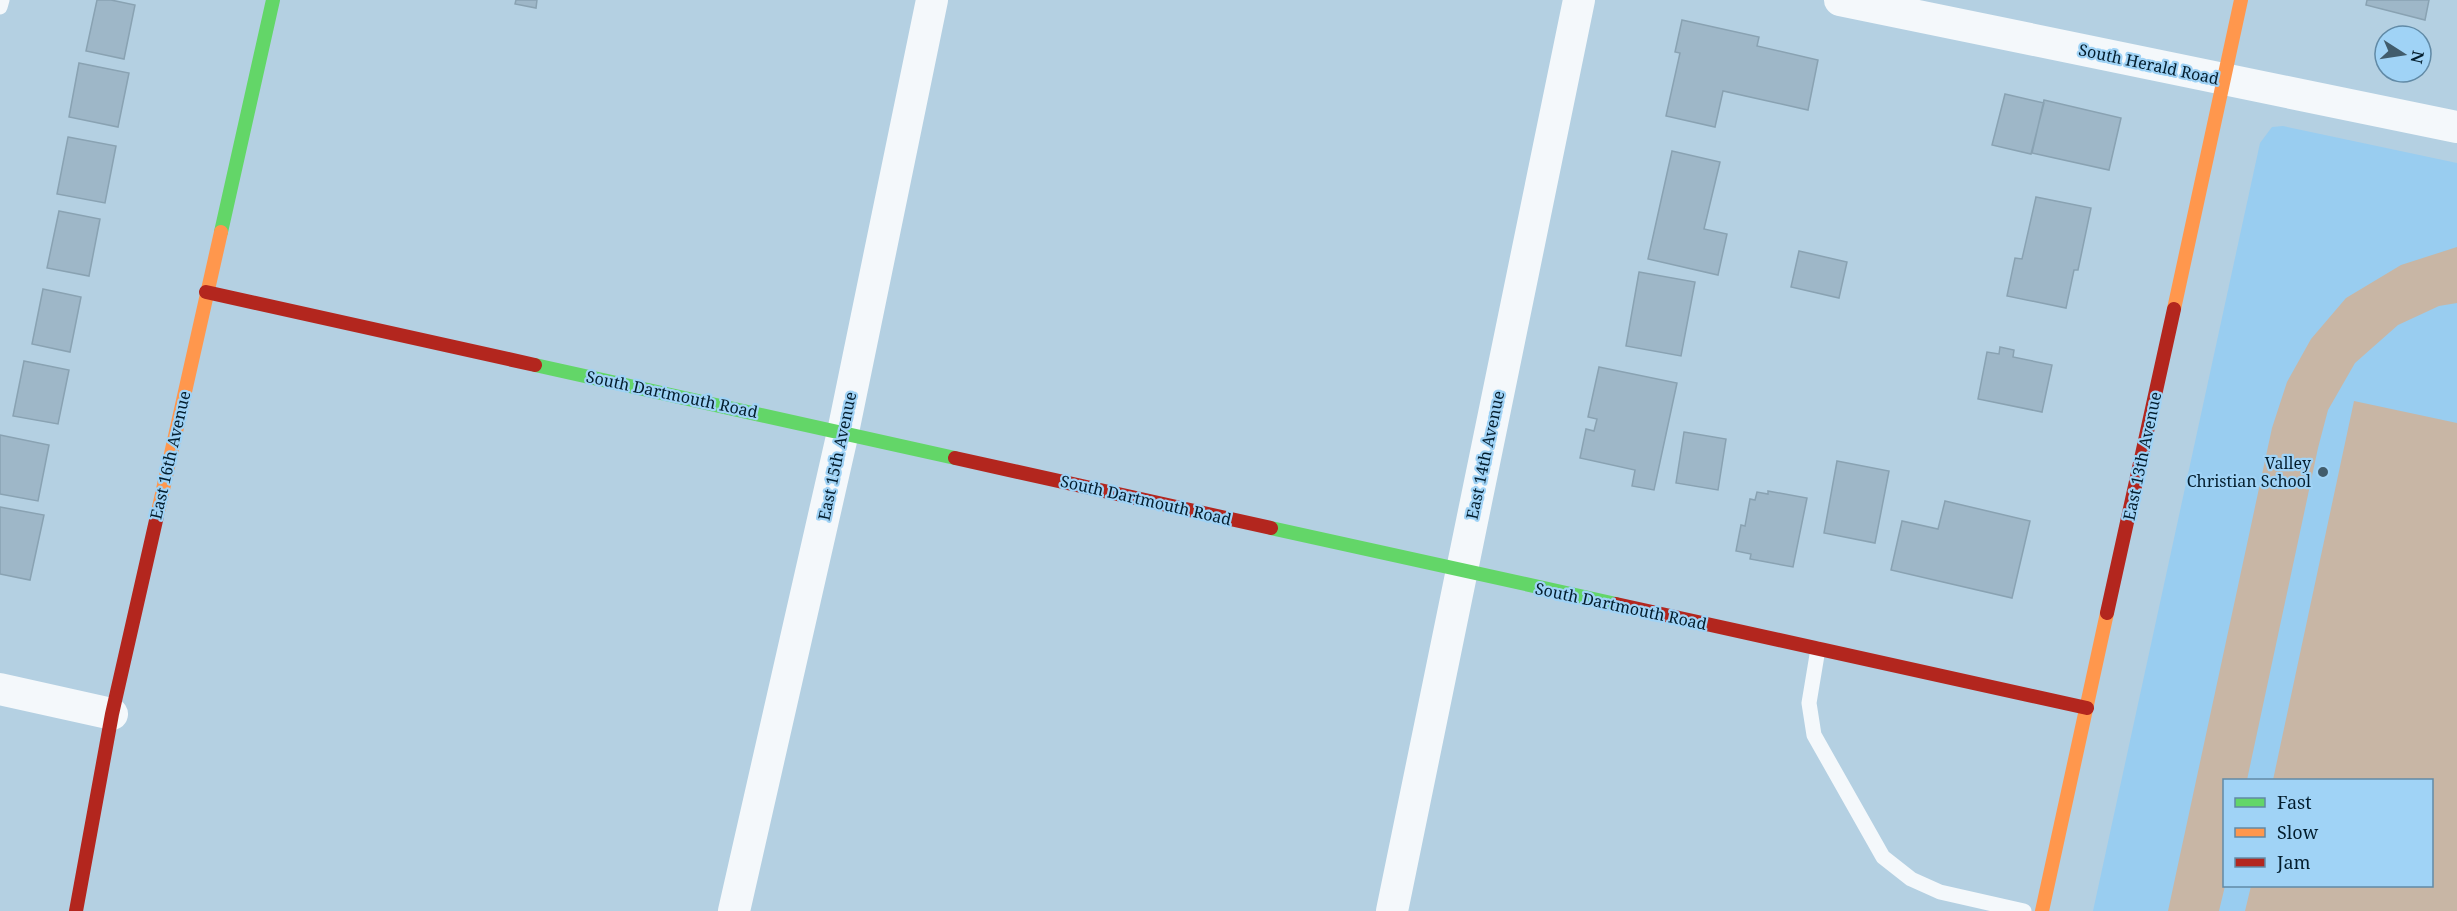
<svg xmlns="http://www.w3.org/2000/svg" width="2457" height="911" font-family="'Noto Serif',serif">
	<rect width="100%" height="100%" fill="#b4d0e2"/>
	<path fill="#99cdf0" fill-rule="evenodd" d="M2283,126l174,37v748h-364l167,-768 12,-16zM2224,780h208v106h-208z"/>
	<path fill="#c8b6a5" d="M2457,247v56l-18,3 -41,19 -43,38 -27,47 -10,38 -71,332h-23l1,106 -6,25h-51l104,-483 15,-46 24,-43 35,-41 55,-33z
		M2354,401l103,22v488h-212l6,-25h181v-106h-159z"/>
	<path fill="#9eb7c8" stroke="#89a2b2" stroke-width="1.5" d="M97,0h14l24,5 -11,54 -38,-8z
		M516,0h21l-1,8 -21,-4z
		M2367,0h62l-4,20 -59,-15z
		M1682,20l77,17 -2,9 61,14 -10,50 -85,-19 -8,36 -49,-11 14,-63 -5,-1z
		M79,63l50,10 -11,54 -49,-10z
		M2005,94l39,9 -13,51 -39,-9z
		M2044,100l77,18 -12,52 -77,-17z
		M68,137l48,9 -11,57 -48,-9z
		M1672,151l48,11 -16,67 23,5 -9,41 -70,-16z
		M2036,197l55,11 -13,62h-4l-8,38 -59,-12 8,-38 7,1z
		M59,211l41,8 -11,57 -42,-8z
		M1799,251l48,11 -8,36 -48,-11z
		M1639,272l56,10 -14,74 -55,-10z
		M43,289l38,8 -11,55 -38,-8z
		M2000,347l14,3 -1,7 39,8 -10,47 -64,-13 9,-47 12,2z
		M24,361l45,9 -11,54 -45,-8z
		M1599,367l78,16 -23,107 -22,-4 3,-16 -55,-12 6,-29 8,2 3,-12 -9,-2z
		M1684,432l42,7 -8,51 -42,-7z
		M0,435l49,10 -11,56 -38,-7z
		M1837,461l52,10 -14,72 -51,-10z
		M1768,491l39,7 -14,69 -43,-8 1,-5 -15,-3 5,-26 4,1 5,-27 5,1 2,-8 11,2z
		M1945,501l85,20 -18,77 -121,-28 11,-49 36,8z
		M0,507l44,8 -14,65 -30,-6z"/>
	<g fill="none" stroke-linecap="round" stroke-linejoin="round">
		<path stroke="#f4f8fb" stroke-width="15" d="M0,7l2,-7
			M1818,649l-9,54 5,32 69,122 28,22 29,13 84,19"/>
		<path stroke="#f4f8fb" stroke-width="32" d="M1840,0l617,127
			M0,689l112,25
			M734,911l109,-479 89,-432
			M1392,911l187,-911"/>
		<path stroke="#63d668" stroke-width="14" d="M221,232l52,-232
			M535,365l420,93
			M1271,528l345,76"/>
		<path stroke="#ff974d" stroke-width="14" d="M2174,309l67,-309
			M157,516l64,-284
			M2042,911l65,-298"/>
		<path stroke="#b3261e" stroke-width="14" d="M206,292l329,73
			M955,458l316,70
			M1616,604l471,104
			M2107,613l67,-304
			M76,911l36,-197 45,-198"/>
	</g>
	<circle fill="#415c6c" stroke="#a0d3f6" stroke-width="2" cx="2323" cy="472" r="6"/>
	<g text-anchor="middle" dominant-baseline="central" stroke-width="4.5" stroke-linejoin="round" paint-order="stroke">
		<g font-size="16" fill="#031d2d" stroke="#a0d3f6">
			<text transform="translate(2149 64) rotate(12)">South Herald Road</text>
			<text transform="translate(672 394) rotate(12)">South Dartmouth Road</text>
			<text transform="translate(170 455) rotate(-77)">East 16th Avenue</text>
			<text transform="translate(1485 455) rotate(-78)">East 14th Avenue</text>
			<text transform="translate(837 456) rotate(-78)">East 15th Avenue</text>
			<text transform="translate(2142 456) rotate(-78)">East 13th Avenue</text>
			<text transform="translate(1146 500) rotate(13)">South Dartmouth Road</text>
			<text transform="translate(1621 606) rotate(12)">South Dartmouth Road</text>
		</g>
		<g font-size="16" fill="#031d2d" stroke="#a0d3f6" text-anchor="end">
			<text x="2311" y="463">Valley<tspan x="2311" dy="18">Christian School</tspan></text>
		</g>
	</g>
	<rect x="2223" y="779" width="210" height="108" fill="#a0d3f6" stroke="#618aa6" stroke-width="1.5"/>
	<rect x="2235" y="798" width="30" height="9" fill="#63d668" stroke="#618aa6" stroke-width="1.5"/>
	<text x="2277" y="809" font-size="18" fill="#031d2d">Fast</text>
	<rect x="2235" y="828" width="30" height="9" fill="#ff974d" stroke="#618aa6" stroke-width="1.5"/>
	<text x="2277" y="839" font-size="18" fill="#031d2d">Slow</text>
	<rect x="2235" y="858" width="30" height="9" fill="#b3261e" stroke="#618aa6" stroke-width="1.5"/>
	<text x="2277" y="869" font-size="18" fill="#031d2d">Jam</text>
	<g transform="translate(2403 54) rotate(102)"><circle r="28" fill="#a0d3f6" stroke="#618aa6" stroke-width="1.5"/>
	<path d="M0-4.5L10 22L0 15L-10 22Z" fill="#415c6c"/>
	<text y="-9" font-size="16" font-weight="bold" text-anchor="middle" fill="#031d2d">N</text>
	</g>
</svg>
